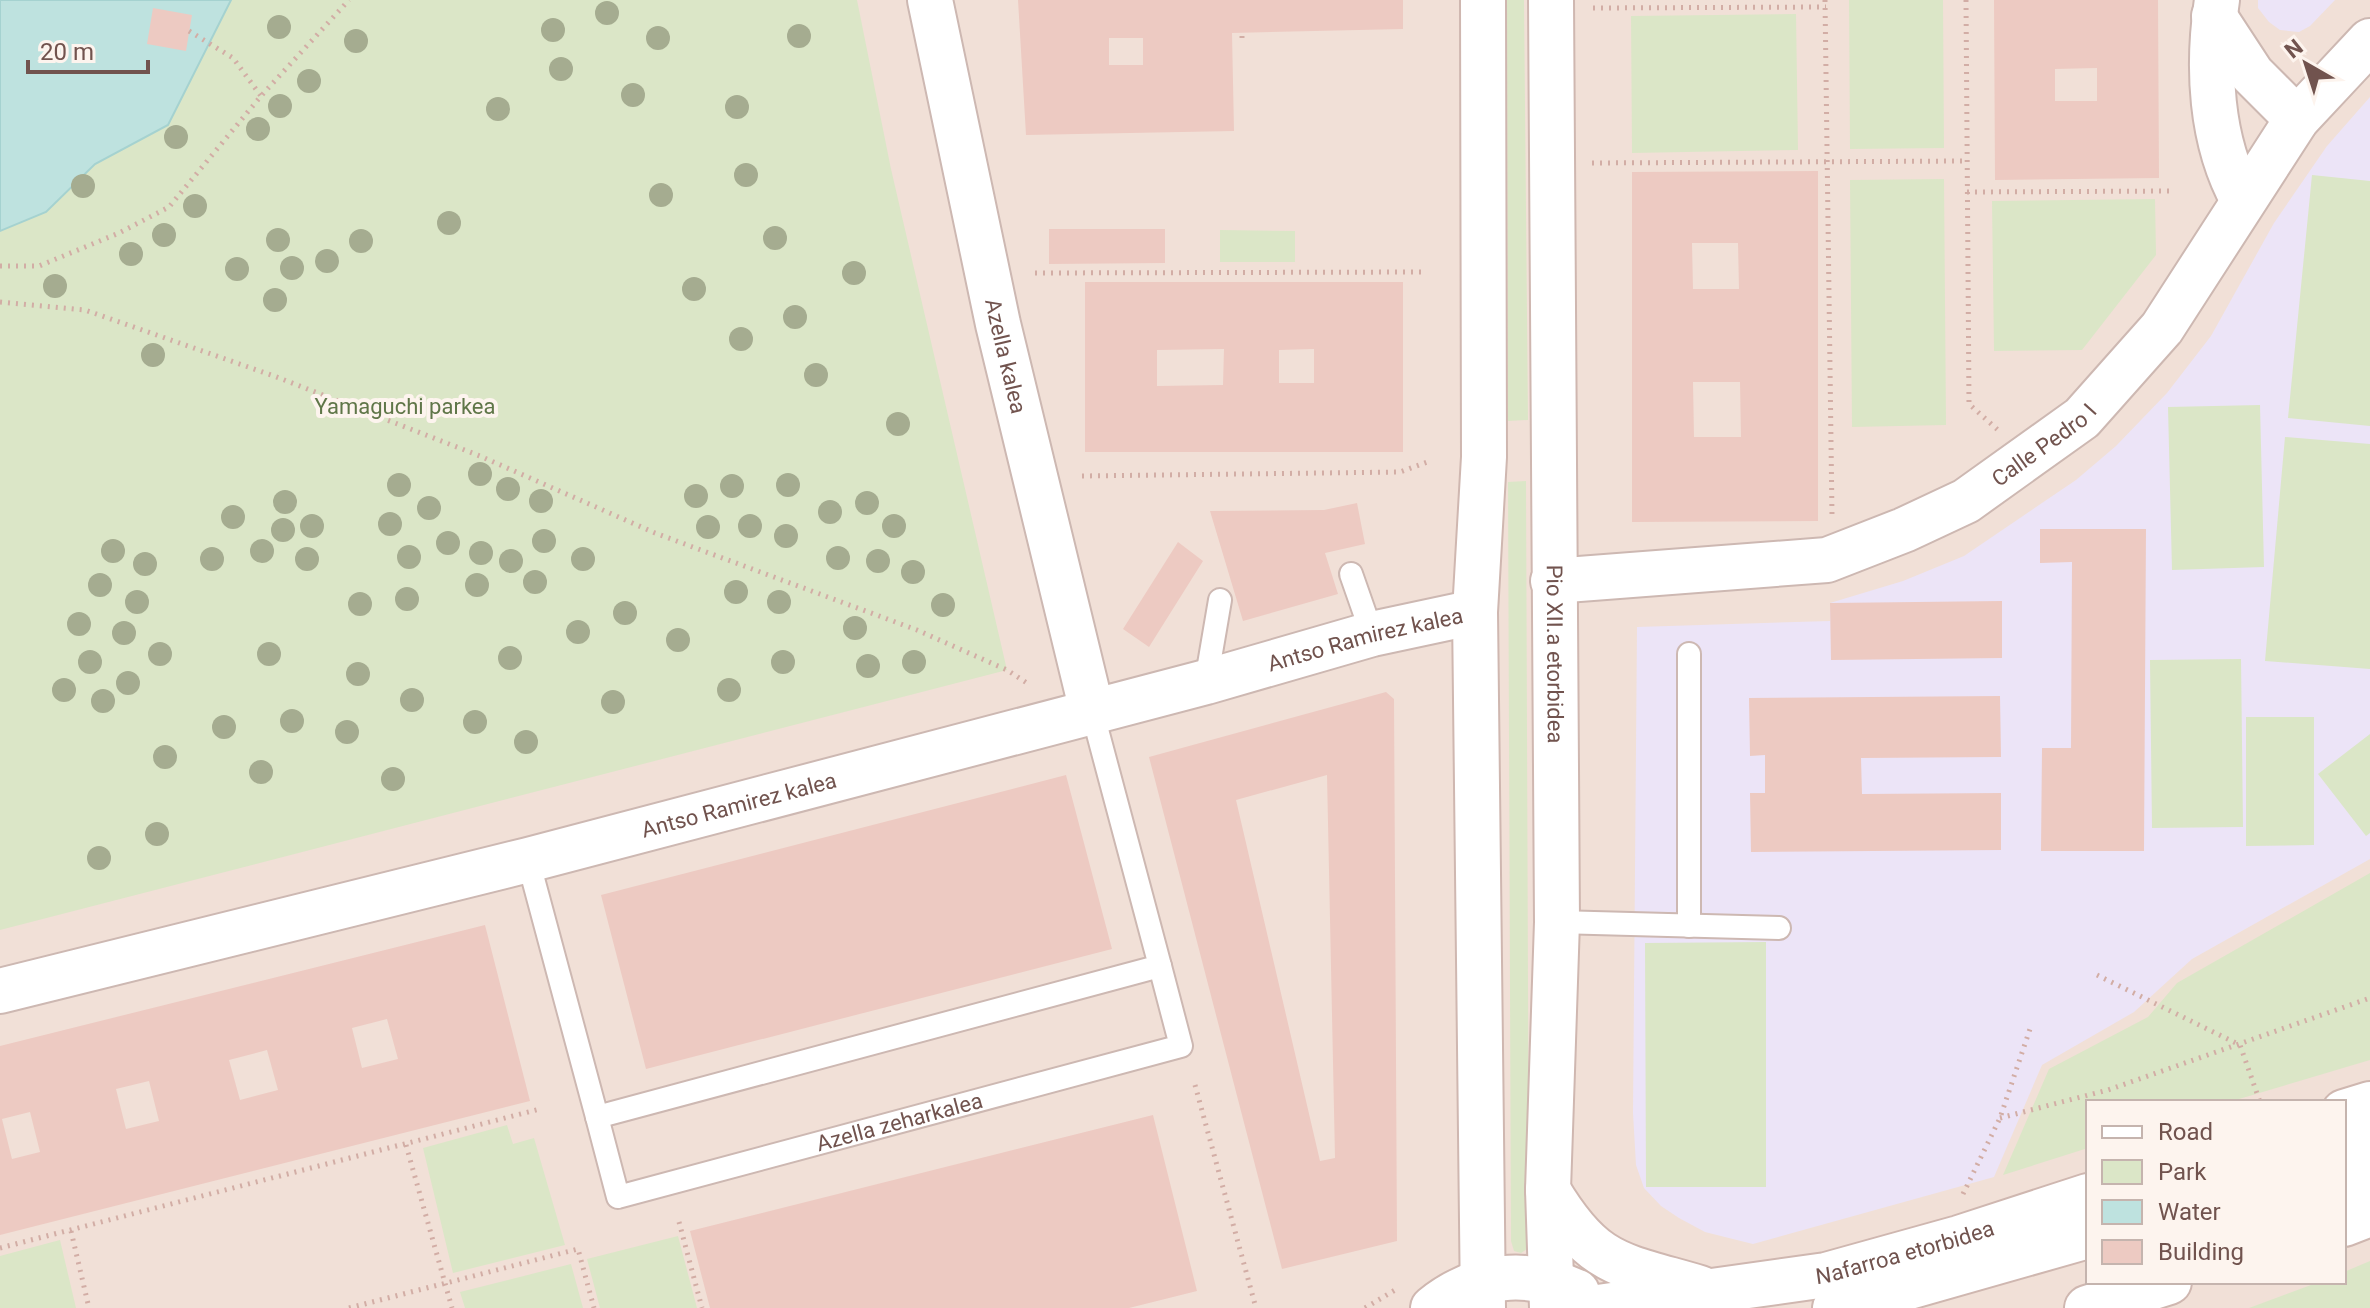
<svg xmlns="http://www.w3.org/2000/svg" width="2370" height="1308" font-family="Roboto,sans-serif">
	<rect width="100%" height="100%" fill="#faefe8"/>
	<path fill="#f1e0d7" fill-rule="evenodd" d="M0,0h2370v1308h-2370zM2088,1102h256v180h-256z"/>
	<path fill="#ece4f7" d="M2258,0h77l-25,26 -11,6 -19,-2 -11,-8 -11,-14z
		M2370,97v762l-178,100 -58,53 -92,53 -48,112 -241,67 -48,-12 -26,-14 -18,-12 -17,-18 -8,-23 -3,-52 4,-486 193,-6v-18l73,-22 61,-25 112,-76 40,-34 51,-53 44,-57 63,-113 53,-77z"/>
	<path fill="#dbe6c7" d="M0,0h857l34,169 116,501 -1007,260z
		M1507,0h17l4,420 -20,1z
		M1849,0h94l1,148 -94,1z
		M1796,14l2,136 -166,3 -1,-137z
		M2312,175l58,6v245l-82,-8z
		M1944,179l2,246 -94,2 -2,-247z
		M2155,199l1,56 -74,95 -88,1 -2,-150z
		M1220,230l75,1v31h-75z
		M2260,405l4,162 -92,3 -4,-163z
		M2285,437l85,7v225l-105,-8z
		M1526,481l3,753 -2,15 -6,4 -7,-2 -3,-10 -3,-759z
		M2241,659l2,168 -91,1 -2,-168z
		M2246,717h68v128l-68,1z
		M2370,734v99l-4,3 -48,-62z
		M2370,873v187l-141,42h-141v46l-85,27 46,-106 99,-52 29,-34z
		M1766,942v245h-120l-1,-244z
		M507,1125l6,19 21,-6 31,107 -112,28 -30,-125z
		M678,1236l19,72h-97l-13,-49z
		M60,1240l16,68h-76v-52z
		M2370,1261v47h-121l70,-26h25v-10z
		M571,1264l12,44h-118l-5,-16z"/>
	<path fill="#bee2df" stroke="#a5d2d0" stroke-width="2" d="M0,0h231l-63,125 -73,39 -49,48 -46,19z"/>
	<path fill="#edcac2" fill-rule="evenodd" d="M1018,0h385v29l-171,4 2,98 -208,4zM1109,38h34v27h-34z
		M1994,0h164l1,178 -164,2zM2097,68v33h-42v-32z
		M153,8l39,7 -6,36 -39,-7z
		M1818,171v350l-186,1v-350zM1692,243h46l1,46h-46zM1693,382h47l1,55h-47z
		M1049,229h116v34l-116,1z
		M1085,282h318v170h-318zM1224,349l-1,36 -66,1v-36zM1314,349v34h-35v-33z
		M1357,503l8,41 -40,9 13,41 -95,27 -33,-110 114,-1z
		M2040,529h106l-2,322h-103l1,-103h29l1,-186 -32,1z
		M1178,542l25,19 -54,86 -26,-18z
		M2002,601v57l-171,2 -1,-57z
		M1386,692l8,7 3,542 -115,28 -133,-512zM1327,775l8,383 -15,3 -84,-361z
		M2000,696l1,61 -140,1 1,36 139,-1v57l-250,2 -1,-59h15v-38l-15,1 -1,-58z
		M1066,775l46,174 -466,120 -45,-174z
		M485,925l45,176 -530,134v-189zM387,1019l11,40 -36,9 -10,-40zM267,1050l11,40 -38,10 -11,-40zM149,1081l10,40 -33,8 -10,-40zM30,1112l10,40 -28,7 -10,-40z
		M1153,1115l44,176 -68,17h-419l-20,-77z"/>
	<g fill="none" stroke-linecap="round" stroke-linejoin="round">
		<g stroke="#cdb8b2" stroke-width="26">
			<g id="lane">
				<path d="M1351,574l21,60"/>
				<path d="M1206,682l14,-82"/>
				<path d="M528,860l69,257 563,-151 -68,-255"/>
				<path d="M1557,922l222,6"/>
				<path d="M1689,926v-272"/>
				<path id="s1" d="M597,1117l21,80 563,-151 -21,-80"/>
			</g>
		</g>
		<g stroke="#cdb8b2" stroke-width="48">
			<g id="street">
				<path id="s2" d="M930,0l68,324 94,387"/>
				<path d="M2217,0c-10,66 -7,141 26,200"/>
				<path d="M2214,16l38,58 45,45"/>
				<path id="s3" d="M1553,581l274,-21 77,-30 62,-29 116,-83 80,-90 135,-209 73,-78"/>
				<path id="s4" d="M0,991l528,-131 678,-178 166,-48 103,-22"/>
			</g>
		</g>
		<g stroke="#cfb7b0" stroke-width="48">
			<g id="secondary">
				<path id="s5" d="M1551,0l6,922 -9,268 4,118"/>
				<path d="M2344,1112l26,-8"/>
				<path d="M2344,1150l26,-8"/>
				<path d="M2344,1188l26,-8"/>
				<path d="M1548,1190c46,77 71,74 152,98"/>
				<path d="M2344,1224l26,-10"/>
				<path id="s6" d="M1598,1307l228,-32 133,-37 129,-42"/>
				<path d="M1433,1308c43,-35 95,-39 144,-16"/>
				<path d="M1483,1308l-8,-696 9,-155 -1,-457"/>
				<path d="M1835,1308l253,-72"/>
				<path d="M2087,1308l82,-26"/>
			</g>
		</g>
		<path stroke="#d2ada5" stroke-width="5" stroke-dasharray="2 6" stroke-linecap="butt" d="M1825,0l7,515
			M1966,0l3,404 29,26
			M1593,8l233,-1
			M189,31l44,27 28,38
			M1242,38v-6
			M1592,163l375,-2
			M1967,192l208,-1
			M0,266h39l80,-33 50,-26 92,-111 88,-96
			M1035,273l392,-1
			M0,302l85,8 189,66 206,80 175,77 262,97 90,40 23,15
			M1082,476l318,-4 30,-11
			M2097,975l143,70 20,57
			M1195,1085l61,223
			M2000,1118l108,-28 262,-92
			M406,1145l46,163
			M1963,1194l37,-76 31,-92
			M679,1222l23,86
			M71,1231l18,77
			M0,1248l540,-139
			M349,1308l229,-59 16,59
			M1365,1308l30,-18"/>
		<use href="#lane" stroke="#fff" stroke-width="22"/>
		<use href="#street" stroke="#fff" stroke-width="44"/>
		<use href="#secondary" stroke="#fff" stroke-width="44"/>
	</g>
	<g fill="#a5ac90">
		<circle cx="607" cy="13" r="12"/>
		<circle cx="279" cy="27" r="12"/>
		<circle cx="553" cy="30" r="12"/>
		<circle cx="799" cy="36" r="12"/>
		<circle cx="658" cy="38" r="12"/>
		<circle cx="356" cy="41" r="12"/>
		<circle cx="561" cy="69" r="12"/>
		<circle cx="309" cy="81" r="12"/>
		<circle cx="633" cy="95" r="12"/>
		<circle cx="280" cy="106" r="12"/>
		<circle cx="737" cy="107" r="12"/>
		<circle cx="498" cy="109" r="12"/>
		<circle cx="258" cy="129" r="12"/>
		<circle cx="176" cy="137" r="12"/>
		<circle cx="746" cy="175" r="12"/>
		<circle cx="83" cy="186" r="12"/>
		<circle cx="661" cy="195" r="12"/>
		<circle cx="195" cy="206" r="12"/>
		<circle cx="449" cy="223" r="12"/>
		<circle cx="164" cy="235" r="12"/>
		<circle cx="775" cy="238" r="12"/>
		<circle cx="278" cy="240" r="12"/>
		<circle cx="361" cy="241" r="12"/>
		<circle cx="131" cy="254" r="12"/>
		<circle cx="327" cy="261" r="12"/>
		<circle cx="292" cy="268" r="12"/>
		<circle cx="237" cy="269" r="12"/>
		<circle cx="854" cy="273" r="12"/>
		<circle cx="55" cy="286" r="12"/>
		<circle cx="694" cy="289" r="12"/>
		<circle cx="275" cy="300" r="12"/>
		<circle cx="795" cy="317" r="12"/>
		<circle cx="741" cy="339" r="12"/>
		<circle cx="153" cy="355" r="12"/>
		<circle cx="816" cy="375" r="12"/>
		<circle cx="898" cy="424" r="12"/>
		<circle cx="480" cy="474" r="12"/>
		<circle cx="399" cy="485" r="12"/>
		<circle cx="788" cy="485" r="12"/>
		<circle cx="732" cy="486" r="12"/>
		<circle cx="508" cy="489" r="12"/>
		<circle cx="696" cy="496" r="12"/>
		<circle cx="541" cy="501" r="12"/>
		<circle cx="285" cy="502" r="12"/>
		<circle cx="867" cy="503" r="12"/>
		<circle cx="429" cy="508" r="12"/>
		<circle cx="830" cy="512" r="12"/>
		<circle cx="233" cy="517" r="12"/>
		<circle cx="390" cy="524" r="12"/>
		<circle cx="312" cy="526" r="12"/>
		<circle cx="750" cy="526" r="12"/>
		<circle cx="894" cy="526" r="12"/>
		<circle cx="708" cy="527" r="12"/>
		<circle cx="283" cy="530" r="12"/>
		<circle cx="786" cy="536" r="12"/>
		<circle cx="544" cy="541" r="12"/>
		<circle cx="448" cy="543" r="12"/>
		<circle cx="113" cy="551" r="12"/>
		<circle cx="262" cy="551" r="12"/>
		<circle cx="481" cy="553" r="12"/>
		<circle cx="409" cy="557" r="12"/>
		<circle cx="838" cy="558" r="12"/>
		<circle cx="212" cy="559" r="12"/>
		<circle cx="307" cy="559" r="12"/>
		<circle cx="583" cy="559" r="12"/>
		<circle cx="511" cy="561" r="12"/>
		<circle cx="878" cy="561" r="12"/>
		<circle cx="145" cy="564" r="12"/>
		<circle cx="913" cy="572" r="12"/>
		<circle cx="535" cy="582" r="12"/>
		<circle cx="100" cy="585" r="12"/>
		<circle cx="477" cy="585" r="12"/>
		<circle cx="736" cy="592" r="12"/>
		<circle cx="407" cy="599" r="12"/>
		<circle cx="137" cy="602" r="12"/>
		<circle cx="779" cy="602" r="12"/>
		<circle cx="360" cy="604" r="12"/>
		<circle cx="943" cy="605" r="12"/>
		<circle cx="625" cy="613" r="12"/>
		<circle cx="79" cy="624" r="12"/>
		<circle cx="855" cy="628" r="12"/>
		<circle cx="578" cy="632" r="12"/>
		<circle cx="124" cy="633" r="12"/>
		<circle cx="678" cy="640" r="12"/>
		<circle cx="160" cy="654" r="12"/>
		<circle cx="269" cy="654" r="12"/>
		<circle cx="510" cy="658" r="12"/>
		<circle cx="90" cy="662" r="12"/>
		<circle cx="783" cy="662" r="12"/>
		<circle cx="914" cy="662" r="12"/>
		<circle cx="868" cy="666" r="12"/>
		<circle cx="358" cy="674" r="12"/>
		<circle cx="128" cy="683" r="12"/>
		<circle cx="64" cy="690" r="12"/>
		<circle cx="729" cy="690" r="12"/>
		<circle cx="412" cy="700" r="12"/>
		<circle cx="103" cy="701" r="12"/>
		<circle cx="613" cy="702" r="12"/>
		<circle cx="292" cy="721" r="12"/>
		<circle cx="475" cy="722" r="12"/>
		<circle cx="224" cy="727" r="12"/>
		<circle cx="347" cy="732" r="12"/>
		<circle cx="526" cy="742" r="12"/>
		<circle cx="165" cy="757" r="12"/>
		<circle cx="261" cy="772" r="12"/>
		<circle cx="393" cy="779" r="12"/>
		<circle cx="157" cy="834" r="12"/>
		<circle cx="99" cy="858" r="12"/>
	</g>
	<g text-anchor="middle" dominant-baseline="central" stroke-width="8" stroke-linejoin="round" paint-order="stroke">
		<g font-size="22" fill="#71534e" stroke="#fdf4ee">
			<text stroke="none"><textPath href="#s2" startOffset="364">Azella kalea</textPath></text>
			<text stroke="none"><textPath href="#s3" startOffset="522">Calle Pedro I</textPath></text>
			<text stroke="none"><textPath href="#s4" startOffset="1410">Antso Ramirez kalea</textPath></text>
			<text stroke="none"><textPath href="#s5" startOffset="654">Pio XII.a etorbidea</textPath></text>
			<text stroke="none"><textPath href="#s4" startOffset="762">Antso Ramirez kalea</textPath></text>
			<text stroke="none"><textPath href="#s1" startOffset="374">Azella zeharkalea</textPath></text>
			<text stroke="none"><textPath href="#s6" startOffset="312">Nafarroa etorbidea</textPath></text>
		</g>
		<g font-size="22" fill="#5f7648" stroke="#fdf4ee">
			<text x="405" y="406">Yamaguchi parkea</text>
		</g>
	</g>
	<rect x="2086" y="1100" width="260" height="184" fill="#fdf4ee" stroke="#c5b4ae" stroke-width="2"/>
	<rect x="2102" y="1126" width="40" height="12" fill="#ffffff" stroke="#c5b4ae" stroke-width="2"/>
	<text x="2158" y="1140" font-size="24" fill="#71534e">Road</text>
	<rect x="2102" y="1160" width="40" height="24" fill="#dbe6c7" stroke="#c5b4ae" stroke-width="2"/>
	<text x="2158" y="1180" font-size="24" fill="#71534e">Park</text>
	<rect x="2102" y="1200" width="40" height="24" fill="#bee2df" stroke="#c5b4ae" stroke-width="2"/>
	<text x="2158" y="1220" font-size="24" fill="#71534e">Water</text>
	<rect x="2102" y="1240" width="40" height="24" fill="#edcac2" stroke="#c5b4ae" stroke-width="2"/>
	<text x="2158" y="1260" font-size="24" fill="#71534e">Building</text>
	<g transform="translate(2306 64) rotate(321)" stroke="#fdf4ee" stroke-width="6" paint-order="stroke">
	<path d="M0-6L14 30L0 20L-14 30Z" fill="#71534e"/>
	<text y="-12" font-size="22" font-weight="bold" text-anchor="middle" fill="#71534e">N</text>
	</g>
	<path d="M28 60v12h120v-12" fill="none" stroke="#71534e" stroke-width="4"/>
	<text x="40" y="60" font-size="24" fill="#71534e" stroke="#fdf4ee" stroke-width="6" paint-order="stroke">20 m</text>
</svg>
